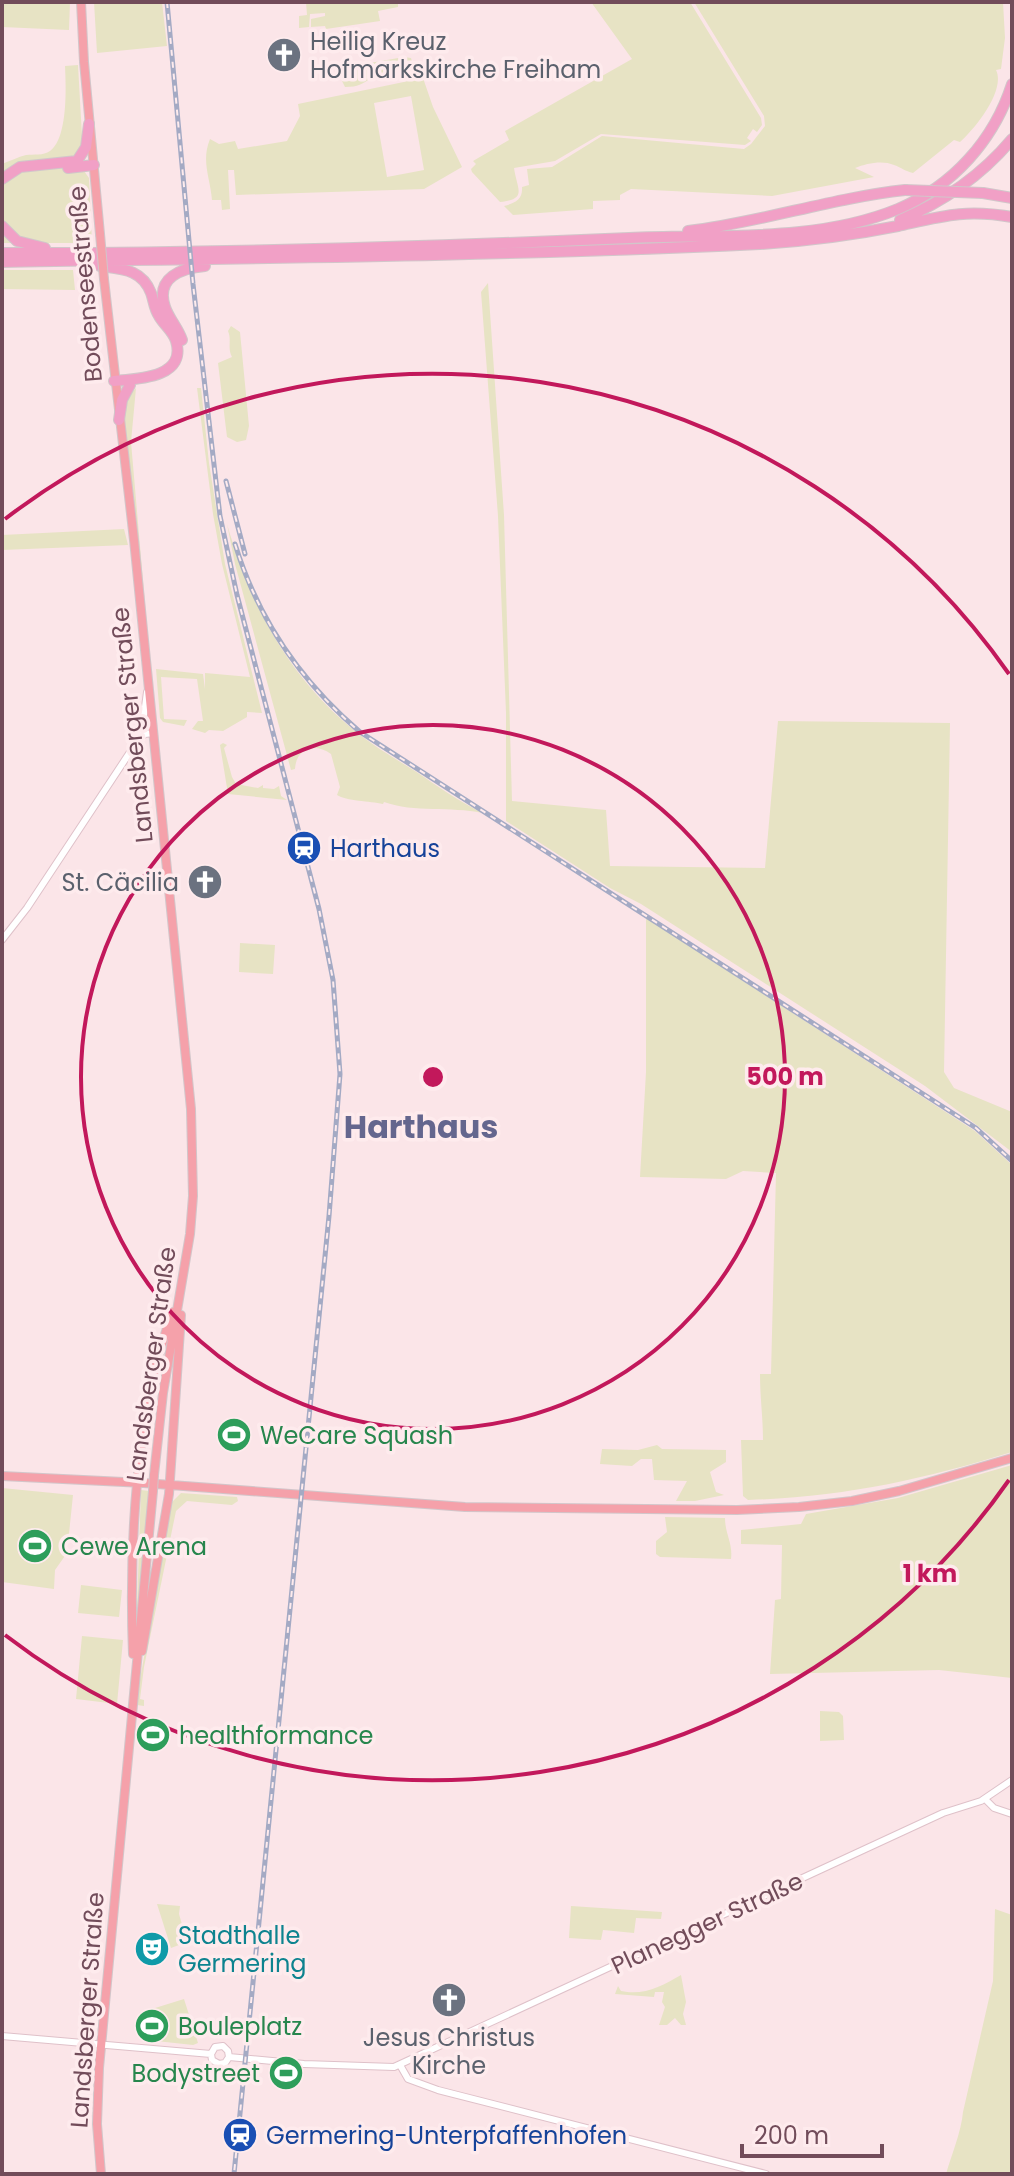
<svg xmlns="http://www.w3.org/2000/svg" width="1014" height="2176" font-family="Poppins,sans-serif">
	<rect width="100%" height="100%" fill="#fbe5e8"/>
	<path fill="#e7e3c4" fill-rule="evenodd" d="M2,2h68l-1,28 -67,-3z
		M94,2h68l5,44 -70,7z
		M306,2h92v5l-20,4 2,10 -54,8 -1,-3 -14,1v-8l14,-3v-3l-15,1 -1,13 -10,1v-12l8,-1z
		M591,2h99l71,116 1,7 -5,7 -4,-3 -6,9 4,3 -6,4 -144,-11 -46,27 -41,7c3,21 14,31 -14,34l-28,-30 -1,-3 5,-5 -3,-3 36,-21 -4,-9 127,-72z
		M694,2h309l2,36 -4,31 -5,1c10,20 -21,59 -36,72l-6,-2 -41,33c-8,-2 -11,-5 -19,-8 -11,-5 -27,-2 -39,3l19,9 -102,19 -141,-7 -11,6v5l-27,1v8l-80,6 -9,-9c11,-3 19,-6 18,-19l7,-2 -2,-16 25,-2 50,-31 142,13 7,-5 14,-18 -1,-10z
		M404,57l7,1 2,7 -3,12 -6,-1 -4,-6c-9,6 -19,3 -28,8 -11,6 -13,9 -27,9l-8,-16 4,-3z
		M78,65l6,106 5,7 3,65h-90v-79c8,-3 16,-7 24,-9 8,-1 17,1 24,-4 18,-13 16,-64 15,-85z
		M423,78l10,29 29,60 -38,22 -188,6 -2,-25h-6l2,39 -8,1 -1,-10h-9c-2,-23 -11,-39 -2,-61l9,5 16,-3 3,8 49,-8 13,-25 -2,-12zM411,96l13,74 -37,7 -13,-74z
		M2,270h71l2,20 -73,-1z
		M488,283l16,232 8,286 94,9 4,56 155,2 13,-147 172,2 -6,349 10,16 58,24v40l-87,-66 -284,-182 -31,-16 -104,-67v-108l-8,-197 -17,-224z
		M231,326l9,6 9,94 -3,14 -9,2 -10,-5 -9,-74 14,-6c-5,-9 0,-17 -4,-26z
		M136,388l-5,54 24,277 -29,-271 -2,-47z
		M197,388h4l8,75 16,101 37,149 -15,-1v5l-24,14 -14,-1 -4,3 -13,-4 6,-8h5l-6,-42 -36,-2 3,42 23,1 -3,6 -21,-4 -3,-4 -4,-49 47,5 2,15v-16l45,4 -28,-113 -9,-50z
		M227,524c21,74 56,142 113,194 22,21 49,37 75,53 22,15 44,30 67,42 -31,-7 -68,0 -98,-11l-1,2c-13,-3 -37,-3 -46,-9l3,-8 -9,-33c-17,-12 -35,-5 -36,15l-4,1 -56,-206z
		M124,529l4,16 -126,5v-15z
		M223,743l4,2 -3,3 8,29 4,7 22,4 5,-3v3l11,1 5,-3 2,10 6,4 -59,-6 -8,-49z
		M646,918l329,213 37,34v287c-91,28 -169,45 -264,48l-5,-4 -2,-56h22c0,-23 -3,-42 -3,-66h11l5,-201 -33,-2 -17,8 -86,-2 6,-105z
		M240,943l35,2 -2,29 -34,-2z
		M657,1445l5,4 64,1v12l-16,10 6,20 8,3 -29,6h-19l11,-20 -33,-1 -2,-21h-11l-9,7 -32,-2 2,-15 36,1z
		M1012,1465v213l-73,-8 -169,4 5,-74 6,-1 1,-54 -41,-1v-14l60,-6 5,-10 92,-16z
		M2,1488l71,7 -6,58 -12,17 -1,19 -52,-7z
		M141,1490l8,1 -13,143z
		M181,1493l56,4 1,4 -6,4 -45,-4 -11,10 -32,156 -4,32 4,1v6l-7,-1v-9l35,-194z
		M665,1517l60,1c0,16 8,25 6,41l-71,-2 -4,-3v-13l11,-9z
		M81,1585l41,5 -3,27 -41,-4z
		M82,1636l41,4 -6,64 -41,-5z
		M820,1711l19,1 4,4 1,24 -24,1z
		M157,1904l23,2 -1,8 8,28 -16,6z
		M571,1906l91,6 -1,7 -25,-1 -2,15 -31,-3 -2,10 -32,-2z
		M995,1909l17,6v259h-66c6,-21 15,-41 17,-62l30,-131z
		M681,1975l5,27 -3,12 3,11h-5l-6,-7 -8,7h-8l6,-18 -3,-5 2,-10h-9l-1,5 -39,-3 3,-8 3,5c23,5 41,-5 60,-16z
		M184,1999l14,44 -5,2 -46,-5 -8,-27z"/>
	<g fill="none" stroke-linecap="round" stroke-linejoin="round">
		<g stroke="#dfc1c9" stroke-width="8">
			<path id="minor" d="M138,740l5,-18 4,-30
				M2,940l25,-32 111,-168 7,-6 8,-1
				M985,1799l9,9 18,6
				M2,2036l209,18
				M211,2054l4,-7 8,-1 5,5 1,6
				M211,2054l1,6 7,4 6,-1 4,-6
				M229,2057l75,7 90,3 549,-254 38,-12 31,-21
				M400,2065l8,14 30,11 328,84"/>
		</g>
		<g stroke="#d2c6ca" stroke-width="10">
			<path id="major" d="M81,2l3,60 16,172
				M104,279l30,261 57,569 2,87 -3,38 -27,159 -9,82
				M2,1476l142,7 321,24 272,3 62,-3 53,-6 47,-10 113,-33
				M142,1651l27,-157 12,-179
				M133,1654c-4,-103 2,-246 40,-342
				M101,2174l-4,-50 2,-56 54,-577"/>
		</g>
		<g stroke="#d2c6ca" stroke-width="12">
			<path id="highway" d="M68,168l26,-3
				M2,179l18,-12 57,-6 9,-14 3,-23
				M983,193l29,5
				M900,220c45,-19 81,-44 112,-81
				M2,226l15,15 28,7
				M688,231c74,-9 144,-33 217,-41
				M2,253c209,1 419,-6 627,-15 88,-4 186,5 269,-29 55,-23 96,-69 114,-125
				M2,262c253,-4 505,-6 758,-18 47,-3 93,-9 138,-18 45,-10 67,-17 114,-9
				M100,266c22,3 42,3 51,27 3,8 3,16 8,23 5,9 14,15 17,25 11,37 -39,38 -62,40
				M182,340c-4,-12 -13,-21 -17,-33 -10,-30 17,-39 40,-41
				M119,420l3,-20 8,-15"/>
		</g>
		<use href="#minor" stroke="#fff" stroke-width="6"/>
		<use href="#major" stroke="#f5a1aa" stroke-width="8"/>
		<use href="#highway" stroke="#f1a0c6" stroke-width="10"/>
		<g stroke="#a4aac4" stroke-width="5">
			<path id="rail" d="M167,2l26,282 27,232 17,79 82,314 14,71 7,94 -11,142 -95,958
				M226,481l19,73
				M235,544c23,75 65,137 125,188l616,396 36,33"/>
		</g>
		<use href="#rail" stroke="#feebed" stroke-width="2" stroke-dasharray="6" stroke-linecap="butt"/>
		<g stroke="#d2c6ca" stroke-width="10" stroke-linecap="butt">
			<path id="major-bridge" d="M100,234l4,45
				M153,1491l1,-16"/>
		</g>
		<g stroke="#d2c6ca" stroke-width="12" stroke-linecap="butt">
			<path id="highway-bridge" d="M905,190l78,3"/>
		</g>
		<use href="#major-bridge" stroke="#f5a1aa" stroke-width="8"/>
		<use href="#highway-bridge" stroke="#f1a0c6" stroke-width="10"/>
	</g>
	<g fill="none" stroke="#c2185b" stroke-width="4">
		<circle cx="433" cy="1077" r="352"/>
		<path d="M1009 1480A703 703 0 0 1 5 1635M5 519A703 703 0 0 1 1009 674"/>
	</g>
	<defs>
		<g id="church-disc" transform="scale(1.8)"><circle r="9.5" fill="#6b7280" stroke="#feebed"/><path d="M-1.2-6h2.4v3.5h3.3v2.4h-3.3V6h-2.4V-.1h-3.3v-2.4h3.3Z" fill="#fff"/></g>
		<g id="station-disc" transform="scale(1.8)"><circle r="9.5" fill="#1a4fb4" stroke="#feebed"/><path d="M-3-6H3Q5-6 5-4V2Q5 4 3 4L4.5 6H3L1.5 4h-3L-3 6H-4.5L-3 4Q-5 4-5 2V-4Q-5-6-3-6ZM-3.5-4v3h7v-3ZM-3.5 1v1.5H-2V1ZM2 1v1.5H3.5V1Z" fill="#fff"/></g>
		<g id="stadium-disc" transform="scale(1.8)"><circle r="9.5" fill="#2e9e5b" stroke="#feebed"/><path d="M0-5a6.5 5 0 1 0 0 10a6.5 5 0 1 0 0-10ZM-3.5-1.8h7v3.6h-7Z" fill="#fff"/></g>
		<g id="theatre-disc" transform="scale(1.8)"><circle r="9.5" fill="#0f9aa8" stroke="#feebed"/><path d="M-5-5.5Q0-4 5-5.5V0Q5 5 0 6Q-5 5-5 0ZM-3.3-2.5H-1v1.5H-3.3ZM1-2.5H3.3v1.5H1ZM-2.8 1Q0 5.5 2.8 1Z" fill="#fff"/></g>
	</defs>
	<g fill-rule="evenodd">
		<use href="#church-disc" x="284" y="55"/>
		<use href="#station-disc" x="304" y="848"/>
		<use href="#church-disc" x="205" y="882"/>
		<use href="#stadium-disc" x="234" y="1435"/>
		<use href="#stadium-disc" x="35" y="1546"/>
		<use href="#stadium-disc" x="153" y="1735"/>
		<use href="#theatre-disc" x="152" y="1949"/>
		<use href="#church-disc" x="449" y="2000"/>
		<use href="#stadium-disc" x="152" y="2026"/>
		<use href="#stadium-disc" x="286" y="2073"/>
		<use href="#station-disc" x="240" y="2135"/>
	</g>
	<g text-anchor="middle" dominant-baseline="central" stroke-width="7" stroke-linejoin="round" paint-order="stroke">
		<g font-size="24" fill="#5b616d" stroke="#feebed" text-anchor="start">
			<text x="310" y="41">Heilig Kreuz<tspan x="310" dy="28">Hofmarkskirche Freiham</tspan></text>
			<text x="179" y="882" text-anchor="end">St. Cäcilia</text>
			<text x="449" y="2037" text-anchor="middle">Jesus Christus<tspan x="449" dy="28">Kirche</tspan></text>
		</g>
		<g font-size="24" fill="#724c5a" stroke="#feebed">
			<text transform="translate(85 284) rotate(-95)">Bodenseestraße</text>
			<text transform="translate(132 725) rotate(-96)">Landsberger Straße</text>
			<text transform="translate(151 1364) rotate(-82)">Landsberger Straße</text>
			<text transform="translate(707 1923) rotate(-25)">Planegger Straße</text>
			<text transform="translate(87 2010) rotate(-86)">Landsberger Straße</text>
		</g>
		<g font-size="24" fill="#164399" stroke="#feebed" text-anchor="start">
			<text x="330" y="848">Harthaus</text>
			<text x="266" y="2135">Germering-Unterpfaffenhofen</text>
		</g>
		<g font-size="24" fill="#27864d" stroke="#feebed" text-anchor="start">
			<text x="260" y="1435">WeCare Squash</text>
			<text x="61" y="1546">Cewe Arena</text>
			<text x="179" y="1735">healthformance</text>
			<text x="178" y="2026">Bouleplatz</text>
			<text x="260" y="2073" text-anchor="end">Bodystreet</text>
		</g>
		<g font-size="24" fill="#0d838f" stroke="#feebed" text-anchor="start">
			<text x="178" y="1935">Stadthalle<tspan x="178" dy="28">Germering</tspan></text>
		</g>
		<g font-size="32" font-weight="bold" fill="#64668e" stroke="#feebed">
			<text x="421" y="1126">Harthaus</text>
		</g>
	</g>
	<circle cx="433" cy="1077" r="12" fill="#c2185b" stroke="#feebed" stroke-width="4"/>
	<g font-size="24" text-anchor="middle" font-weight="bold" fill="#c2185b" stroke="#feebed" stroke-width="7" stroke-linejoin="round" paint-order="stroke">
		<text x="785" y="1085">500 m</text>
		<text x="930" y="1582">1 km</text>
	</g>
	<rect width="1014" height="2176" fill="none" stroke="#724c5a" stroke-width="8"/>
	<path d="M742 2144v12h140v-12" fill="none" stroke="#724c5a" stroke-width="4"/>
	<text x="754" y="2144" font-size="24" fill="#724c5a" stroke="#feebed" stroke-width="6" paint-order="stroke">200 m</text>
</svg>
